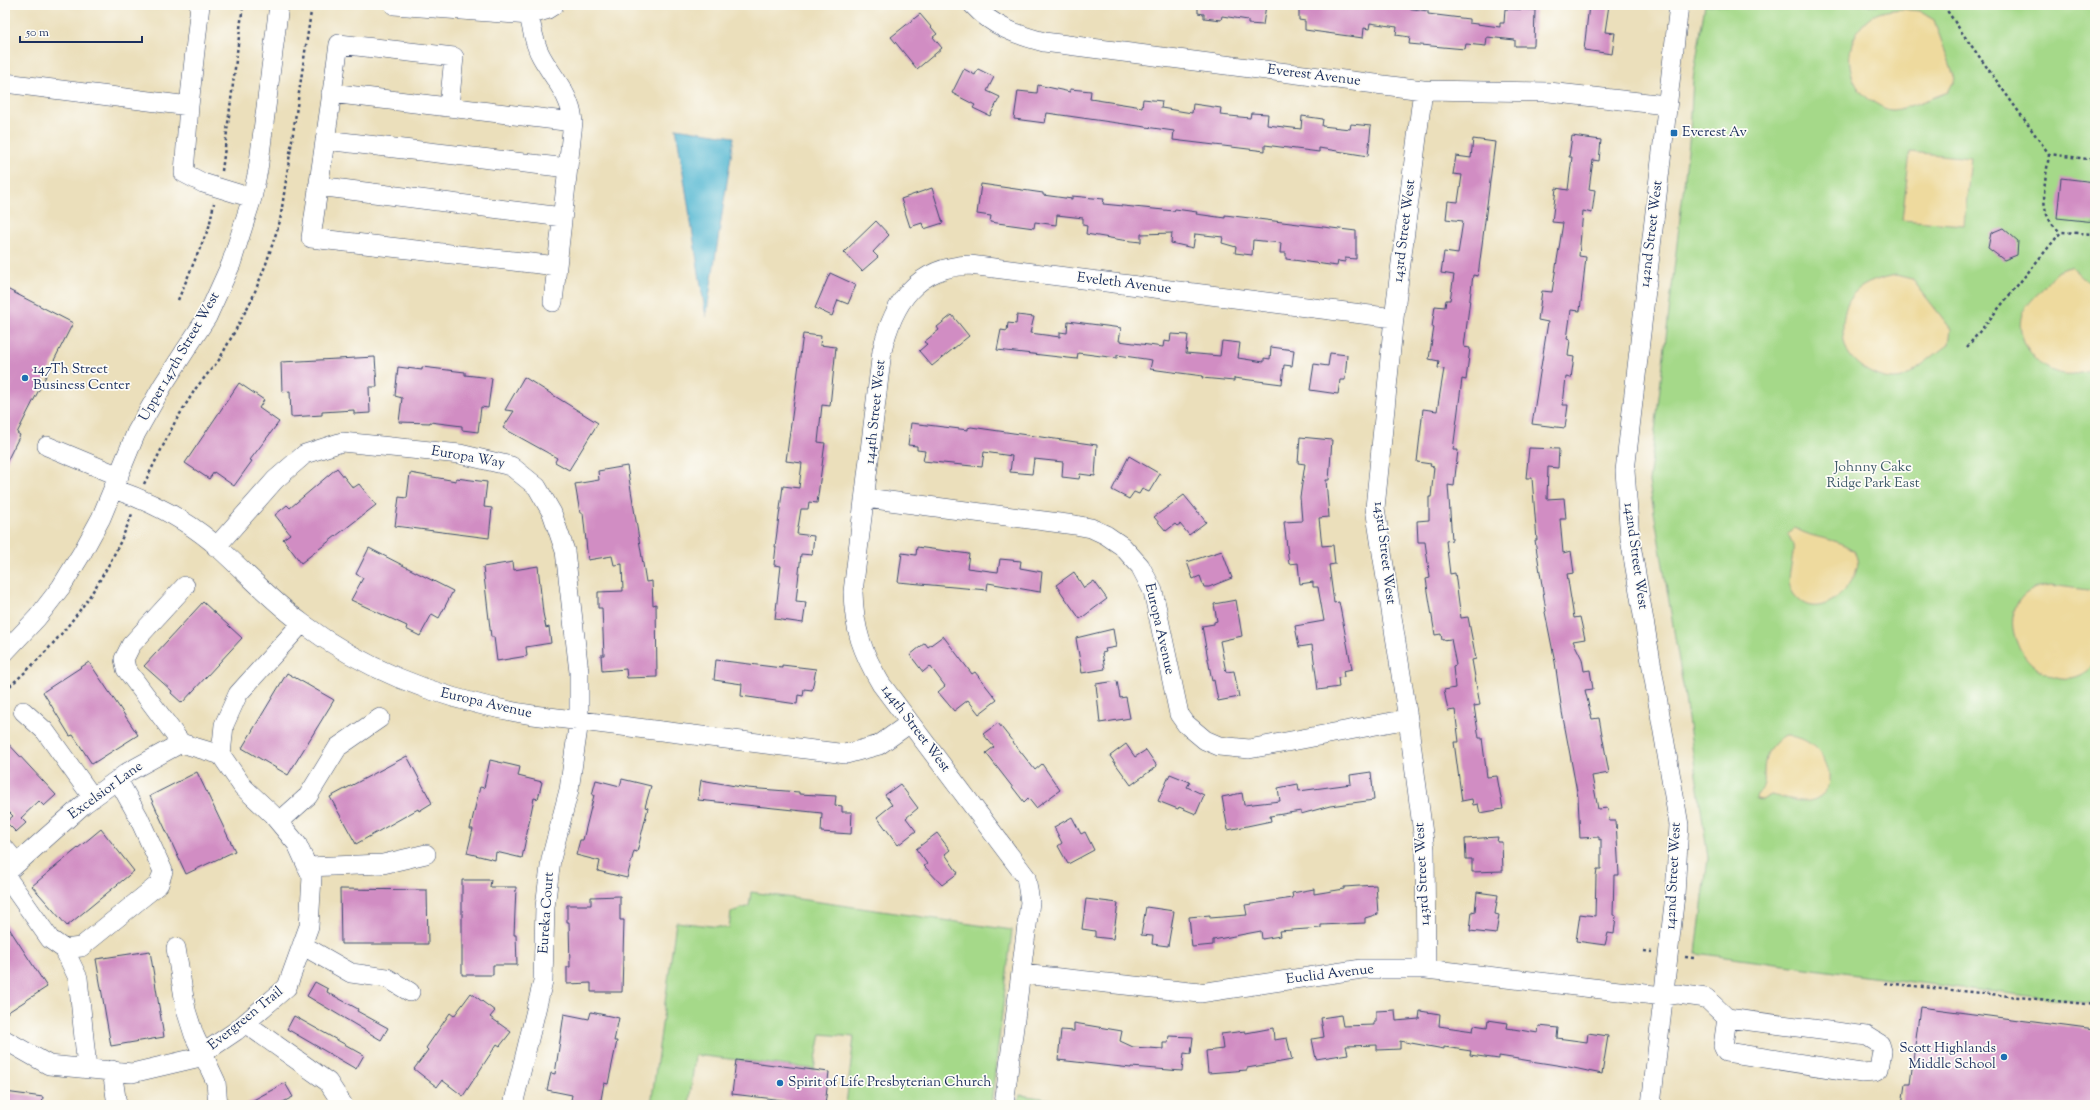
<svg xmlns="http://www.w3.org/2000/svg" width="2100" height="1110" font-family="'Sorts Mill Goudy',serif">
	<rect width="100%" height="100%" fill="#fdfcf7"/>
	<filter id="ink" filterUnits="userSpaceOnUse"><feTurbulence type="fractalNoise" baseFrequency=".025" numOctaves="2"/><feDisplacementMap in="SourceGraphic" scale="8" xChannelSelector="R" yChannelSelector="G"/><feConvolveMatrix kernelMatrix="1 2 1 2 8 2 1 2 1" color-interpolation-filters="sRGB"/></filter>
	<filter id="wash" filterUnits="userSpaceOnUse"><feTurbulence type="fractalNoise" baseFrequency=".012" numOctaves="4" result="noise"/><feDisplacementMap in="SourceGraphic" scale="16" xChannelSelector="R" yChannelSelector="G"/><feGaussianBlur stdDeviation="0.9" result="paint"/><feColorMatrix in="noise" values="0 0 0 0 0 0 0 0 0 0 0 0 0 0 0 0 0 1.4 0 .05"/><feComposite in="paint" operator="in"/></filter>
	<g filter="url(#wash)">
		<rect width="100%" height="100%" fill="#ebdfbb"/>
		<path fill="#a5d989" stroke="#608474" d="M1705,5h390v999l-208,-25 -191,-26 12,-95 -24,-167 -35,-209 41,-349 3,-54z
			M751,892l261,38 -21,175h-145l8,-68 -33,-3 -7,35 -119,-14 -6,50h-38l25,-183 53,6 2,-16 18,-6z
			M1020,1095l72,10h-74z"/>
		<path fill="#eeda9e" stroke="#84847e" d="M1902,9l17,2 15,9 21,59 -7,13c-11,4 -46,18 -56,18 -5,0 -12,-4 -17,-7 -32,-17 -34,-63 -5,-85 8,-7 22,-8 32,-9z
			M1910,152l61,6 -7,67 -62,-5z
			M2071,267l24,22v80c-11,4 -24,7 -36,4 -23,-5 -45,-36 -37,-59 4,-9 15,-19 21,-26 11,-13 11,-18 28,-21z
			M1896,275l16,4 39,50 -2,15c-9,6 -40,32 -47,34 -19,5 -43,-9 -53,-24 -10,-15 -7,-49 5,-61 11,-11 27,-15 42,-18z
			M1795,528c19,12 41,9 59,22 2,6 5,12 3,18 -5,23 -39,53 -60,30 -16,-16 -2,-35 -4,-53 -1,-4 -4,-8 -5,-12z
			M2051,585l44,6v71c-8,11 -20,18 -34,16 -52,-8 -72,-88 -10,-93z
			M1786,736c36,-1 61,52 27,64 -11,4 -30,-3 -42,-5l-9,5 -6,-1c0,-6 5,-8 7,-13 2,-3 1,-9 1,-12 0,-17 5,-32 22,-38z"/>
		<path fill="#53b7d2" stroke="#377398" d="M676,128l58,9 -28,180z"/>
		<g id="blocks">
			<path fill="#d18dc3" d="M1198,5h68l-3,20 -15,-1v-4l-26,-4 -1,4 -17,-2v-4l-6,-1z
				M1299,5h84l45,6v3l41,5v4l31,4v-4h4l1,-14 30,1 -1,36h-19v-6l-28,-3 -1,9 -20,-2 -1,5 -56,-5 1,-7 -14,-2 1,-8 -27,-4 -1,6 -5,-1 -1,10 -58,-8v-9l-6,-1z
				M1589,5h20l-4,27 10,1 -3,21 -28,-4z
				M920,14l17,20 -4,3 9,11 -25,21 -26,-32z
				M964,69l11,6 3,-6 16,8 -7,14 13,6 -10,19 -17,-8 2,-3 -23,-12z
				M1038,85l32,7v-3l21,2 -1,8 52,8 1,-8 19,2 -1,7 31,5 1,-9 28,4 -1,7 30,3 1,-5 17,1 -1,11 34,4 1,-13 21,3 -1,7 28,3 1,-5 20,2 -3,30 -49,-8v4l-54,-7v6l-92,-11 1,-9 -127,-18 -2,10 -31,-4 4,-28 19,2z
				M1572,136l29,4 -2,21 -6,-1 -4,29 6,1 -3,23 -9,-2 -4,45 7,1 -6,54 -9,-1 -4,29 3,1 -2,16 6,1 -3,21 -5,-1 -3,28h5l-3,23 -33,-4 16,-102 -10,-2 4,-29 10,1 11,-69 -11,-1 4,-34 12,2 4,-33h-3z
				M1473,139l22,3 -17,134 -5,-1 -9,72 6,1 -4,32 -4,-1 -9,71h5l-4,36 -6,-1 4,55 -6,1 4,33 5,-1 6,45 7,-1 8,42 -4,1 8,45 -6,1 5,32h3l5,39 10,-1 6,33 -23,4 -2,-9 -5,1 -1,-6 -10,2 -8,-59h5l-4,-32 -7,1 -4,-21 11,-2 -2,-22 3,-1 -5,-26 -9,1 -1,-6 -6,1 -9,-56 4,-1 -5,-36h-7l-1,-21 12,-1v-23h2l3,-30 -4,-1 1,-2 -14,-2 6,-53 14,2 7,-42 -6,-1 1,-7 -10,-2 5,-32h-2l3,-21 10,1 1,-7h4l4,-25 -13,-2 3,-21 14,2 5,-33 -17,-2 2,-18 10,1 4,-27 -9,-1 3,-18 15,2z
				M2061,178l34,4v40l-38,-4z
				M981,184l62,9v2l29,4v-3l32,3 -1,5 71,7 1,-2 22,3 -1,2 29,4v-3l131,16v28l-11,-1v4l-7,-1 -1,5 -51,-7v-6h-6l1,-10 -28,-3 -1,15 -17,-2 1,-6 -14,-4 1,-6 -28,-3 -2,14 -22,-5 1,-10 -31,1v8l-19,-2 -36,-6 1,-8 -4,-1v-7l-26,-3 -1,10 -21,-3 -1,6 -44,-6 1,-6 -14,-2z
				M932,188l11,35 -19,6 -2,-6 -12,4 -9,-28z
				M876,221l13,14 -16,17 5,5 -16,14 -18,-19z
				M2003,228l15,13 -1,14 -13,5 -16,-12 3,-15z
				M830,273l26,12 -8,19 -10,-4 -6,16 -17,-8z
				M5,288l68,35 -56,110 3,2 -15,30z
				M952,315l17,21 -37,30 -13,-15 8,-7 -3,-2 15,-12 -2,-3z
				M1017,315l17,2 -4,16 30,4v-5l7,1 1,-12 53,7 -2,13 44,6 1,-6 6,1 1,-8 17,1 -2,18 34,3 2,-15 18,2 -2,15 26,4v-4l6,1 1,-12 23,3 -2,16 -8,-1 -2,19 -48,-6v3l-32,-3 1,-2 -53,-7 2,-9 -35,-5v3l-39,-5 -1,6 -80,-9 4,-20 6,1 1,-8 8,1z
				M803,334l18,2 -1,9 16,2 -6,59 -8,-1 -4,37 7,1 -8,60 -8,-1 -1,7h-7l-4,25 17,2 -2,19 -11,-1 -5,47 10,1 -3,21 -28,-4 6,-53 -7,-1 2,-18h-1l8,-61 16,2 3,-25 -16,-2z
				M1330,353l17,2 -2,25h-5l-2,14 -28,-4 4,-26 14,2z
				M375,357l2,30h-8l1,26 -16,1v-4l-32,2v3l-31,2 -1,-26 -8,1 -1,-30z
				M398,367l24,3v-3l43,5v3l27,3 -4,30 -7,-1 -3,25 -16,-2v-4l-32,-4v1l-31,-1 3,-24 -7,-2z
				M524,377l74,46 -29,47 -14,-8 2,-4 -54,-30 11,-17 -9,-1z
				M239,383l25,17 -5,8 20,14 -29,38 2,1 -18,25 -20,-14 -5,7 -24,-16z
				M911,423l57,7v-2l3,-1 126,18 -2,31 -15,-2 -1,5 -17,-2 1,-15 -29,-3 -2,15 -22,-2 2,-16 -28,-4 -2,15 -59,-6 2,-10 -8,-1v-4l-9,-1z
				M1300,437l32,3 -3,40h-3l3,37 -10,1 3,28 11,-1 2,19 -6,1 5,38 5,-1 13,67 -9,2 1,6 -6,1 1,9 -21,3 -6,-45 -13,2 -4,-21 29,-5 -6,-34h-5v-5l-13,2 -2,-21 -9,1 -5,-42 18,-1 -2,-24 5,-33 -7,-1z
				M1529,448l30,1 -1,19 -10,-1 -1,32 17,-1 2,21h-6l3,34 8,-2 3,22 -7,1 7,44 6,-1 5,22 -12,2 9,18 2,12 6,-1 3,19 -8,1 7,29 7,-1 10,55 -17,3 6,33 10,-1 1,13h7l3,54h-5l-1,40 3,1 -2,18 -6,-1 -3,12 -29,-4 4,-27 15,2 1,-40 1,-7h4v-30l-2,1v-3l-19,1 -2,-41 -16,-85 -7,-50 -10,-50 1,-1 -11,-71h2l-5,-62h-6z
				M1129,456l31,18 -11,18 -7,-3 -3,5 -5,-2 -5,7 -17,-9z
				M627,466l19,116 6,-1 1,24 3,-1 1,73 -30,1 -1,-9 -24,2 -1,-16h3l-2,-47h-4v-16l25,-1 -1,-27 -8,1 -2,-9 -24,4 -5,-47h-3l-5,-29 24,-4 -1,-9z
				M337,468l16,20 6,-4 17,21 -75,58 -18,-24 7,-5 -15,-19 12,-10 3,3z
				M410,473l46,8v-3l31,4 -3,25 8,1 -3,30 -94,-12 4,-29 8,1z
				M1184,495l22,27 -17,13 -9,-11 -3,2 -2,-2 -9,7 -12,-14z
				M917,547l52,7 -2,14 31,4 2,-13 21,2 -1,7 22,4 -2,20 -52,-9 -1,7 -89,-8 4,-29 14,2z
				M369,548l84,43 -14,27 -7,-4 -12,22 -14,-7 1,-3 -56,-26 12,-22 -7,-4z
				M1222,551l10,27 -23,9h-5l-4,-11 -7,3 -6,-17z
				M513,562l1,8 24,-4 5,47 3,15 3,-1 2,16 -25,4 1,9 -30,5 -3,-24h-3l-8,-70z
				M1074,572l10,16 10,-7 13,18 -27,20 -24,-34z
				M1236,600l6,36 -22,5 6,31 8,-1 5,26 -21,4 -4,-21 -2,1 -10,-55 12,-2v-2l3,-1 -3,-17z
				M203,602l39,36 -60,65 -11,-10 1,-2 -28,-25z
				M1113,629l3,18 -11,2 1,3 -4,1 3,16 -23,4 -6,-35z
				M943,636l29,38 3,-2 22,28 -18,14 -11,-14 -14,11 -16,-19 7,-6 -15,-20 -7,6 -13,-17 15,-12 3,4z
				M716,660l66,8v-3l34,4 -4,21 -8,-1 -1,7 -5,-1 -1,9 -56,-8 1,-12 -28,-4z
				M89,662l49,73 -46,29 -19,-29 -3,1 -27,-44z
				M287,673l47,27 -46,75 -46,-27z
				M1117,681l3,17 6,-1 4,21 -30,5 -4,-39z
				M998,723l37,47 7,-6 18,26 -24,18 -8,-10 -4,4 -38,-49 8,-6 -11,-13z
				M5,740l51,55 -12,11 -5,-5 -18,17 5,5 -10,9 -10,-10 7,-6 -8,-8z
				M1126,744l9,13 11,-7 11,16 -26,19 -21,-29z
				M407,756l25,47 -13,8 -1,-2 -62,35 -26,-47z
				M490,760l30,7 -2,9 24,6 -4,17 -4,-1 -12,60 -26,-6 -1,8 -28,-7 6,-24h-3l10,-42 4,1z
				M197,772l38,79 -49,23 -36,-78z
				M1371,772l3,28 -44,6 -29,8v-3l-31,5 1,5 -43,9 -6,-33 20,-4 2,12 36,-4 -2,-13 20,-4 1,7 52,-7 -1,-9z
				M1170,774l20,8 -3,5 17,8 -8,19 -17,-7 -1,2 -20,-8z
				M622,779l29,7 -6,21 3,1 -11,44 -3,-1 -7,27 -29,-7 2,-10 -24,-6 4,-15h3l11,-45h-2l4,-15 24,6z
				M701,780l46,8 52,4v2l37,2 -1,9 7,1v6h10l-1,22 -30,-2 1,-19 -124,-13z
				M900,784l18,24 -12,10 10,13 -18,14 -21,-28 15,-12 -7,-10z
				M1072,817l9,17 4,-2 9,18 -26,14 -10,-18 4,-3 -8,-16z
				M101,829l33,42 -67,55 -35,-40z
				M937,833l13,17 -5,4 13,19 -16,12 -18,-19 3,-2 -11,-15z
				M1498,837l-1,5h5l1,29 -31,1v-13h-6l-1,-20z
				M462,880h29l-1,7h26l-2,48h2l1,30h-24v10h-31z
				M1376,885l2,29 -13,4v5l-44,2v3l-42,3 1,5 -18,3 -1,-8 -48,9v5l-21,2 -3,-30 21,-2v3l37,-3 -2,-10 48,-7 -1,-5 22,-4v5l30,-5v-2z
				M340,889l87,1 1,54h-87z
				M1477,892l21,3 -3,19 4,1 -3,19 -26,-3 2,-20 3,1z
				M620,896v24h4l-2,72h-31v-9l-24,1v-17h3l-1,-45h-2v-17h24v-8z
				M1086,899l32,4 -5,36 -18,-2v-6l-13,-2z
				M1146,907l28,4 -6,35 -16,-2 1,-8 -12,-1z
				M5,922l42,65 -42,27z
				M150,951l14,86 -53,9 -15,-87z
				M315,982l13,7 -1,3 31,17 -1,2 31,17 -7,12 -74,-44z
				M471,993l24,18 -5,6 21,15 -11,14 -3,-2 -34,52 -21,-16 -5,7 -23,-18 14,-19 -2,-2 24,-35 4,3z
				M1920,1007l175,23v75h-193l3,-21h5z
				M1395,1010l1,11 23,-2 1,-8 20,3 -1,12 34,5 1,-6 13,2 1,-7 20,3 -1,5 31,5 1,-7 19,2 -1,10 30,4 1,-9 20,3 -6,38 -33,-7 -70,-11v3l-29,-4 1,-4 -27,-4v2l-44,-8v8l-23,1v-5l-31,1 2,8 -32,5 -4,-20 12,-2 -3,-19 20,-3 2,11 31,-1v-3h2v-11z
				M591,1012l28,6 -5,23h3l-9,43 -4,-1 -4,22h-30l2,-10 -25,-5 4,-17 4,1 9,-60 25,5z
				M294,1016l70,39 -8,14 -69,-40z
				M1074,1023l48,8 -2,10 13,6 30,2v-6h5l1,-7 24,1 -2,17 -7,-1 -2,18 -51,-4v1l-73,-8 3,-30 13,1z
				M1273,1028l1,12 13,-2 5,22 -45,8v2l-39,3 -2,-22 17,-2 -2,-15 24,-3 1,2z
				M736,1060l93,12 -4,33 -93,-11z
				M285,1083l8,14 -16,8h-33z
				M5,1092l38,5 -1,8h-37z"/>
		</g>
	</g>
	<g filter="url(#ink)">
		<use href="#blocks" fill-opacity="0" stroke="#3a496c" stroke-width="1"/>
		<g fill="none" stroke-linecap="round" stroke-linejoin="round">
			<g stroke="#3a496c" stroke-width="20">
				<path id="minor" d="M394,5l135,10c3,13 5,29 12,41 12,22 30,39 32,66l-20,180
					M527,5l2,10 17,-5 8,-5
					M973,5c19,21 44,30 71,37l379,48 126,2 117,13
					M5,83l184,23 11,-101
					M1423,90l-29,228 -19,190 33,211 17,130 1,120
					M331,93l242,29
					M189,106l-5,67 19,10 49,15
					M449,107l5,-50 -115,-13 -28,194 246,28
					M325,140l243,28
					M318,186l244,31
					M47,446l72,30
					M114,489c35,12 69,29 98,53 30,26 57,57 90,81 68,51 148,79 231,92l313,39 33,-9 31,-22
					M866,498l209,27 16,3 15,7 16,11 18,20 13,25 26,123 7,10 19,16 14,6 30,3 159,-30
					M216,547l59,-67 30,-26 37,-12 118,12 51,12 26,21 15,26 13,38 14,121v49l-10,69 -18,69 -6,48 -2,74 -30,124
					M5,652l32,-34 24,-31 21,-34 19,-35 35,-85 27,-48 44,-68 24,-53 21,-66 6,-28 21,-165
					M23,711l22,20 48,67
					M181,743l-55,-74 -2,-10 7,-14 54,-59
					M279,822l29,-26 30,-49 42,-29
					M5,849l12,14
					M307,867l76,-3 43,-10
					M5,874l79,-70 44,-32 53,-29 40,12
					M5,875l45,64 14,10 17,-2 78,-63 4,-13 -25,-55 -20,-36
					M302,945l49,28 36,5 23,14
					M176,948l10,62 8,25 22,47 2,23
					M64,949l14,29 9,90
					M1022,974l178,19 162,-24h64l237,27 15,-2 28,4 21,20 140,18 13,8 2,7 -3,18 -4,3 -13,1 -136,-21 -3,-6 4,-28
					M245,1023l83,59 15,23
					M5,1040l44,25 83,8 64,-15 40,-27 51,-44 22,-61 3,-49 -15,-33 -25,-30 -29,-27 -22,-32 3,-30 14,-31 64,-71
					M112,1070l5,35
					M1004,1105l26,-203 -4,-25 -145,-193c-19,-32 -27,-55 -28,-92l29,-241c11,-48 34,-84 88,-86l424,53
					M1651,1105l24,-210 4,-70 -49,-286 -5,-68 54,-466"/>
			</g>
			<path stroke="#3a496c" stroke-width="2.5" stroke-dasharray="3 3" stroke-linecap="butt" d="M1947,5l1,7 15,22 86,120 46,6
				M2049,154c-3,27 -14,61 12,78
				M222,171l21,-166
				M178,300l31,-73 5,-24
				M1967,347l94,-115 34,2
				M144,484l31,-62 21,-34 23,-28 17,-31 16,-30 14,-35 14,-43 32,-216
				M5,690c56,-47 101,-107 127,-176
				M1644,951l8,1
				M1685,957l9,1
				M1885,983l210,22"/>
			<use href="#minor" stroke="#fff" stroke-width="19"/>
		</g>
	</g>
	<g fill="#1f6fb2" stroke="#fdfcf7" stroke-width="1.5">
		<rect x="1670" y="129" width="8" height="8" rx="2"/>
		<circle cx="25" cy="378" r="4"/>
		<circle cx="2004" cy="1057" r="4"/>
		<circle cx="780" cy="1083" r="4"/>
	</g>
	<g text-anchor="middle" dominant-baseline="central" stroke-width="3.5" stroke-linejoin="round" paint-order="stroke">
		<g font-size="14" fill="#1b2f5e" stroke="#fdfcf7">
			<text transform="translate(1314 76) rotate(7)">Everest Avenue</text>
			<text transform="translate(1405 231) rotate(-83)">143rd Street West</text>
			<text transform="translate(1652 234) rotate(-83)">142nd Street West</text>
			<text transform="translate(1124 284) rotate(7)">Eveleth Avenue</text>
			<text transform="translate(180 357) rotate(-60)">Upper 147th Street West</text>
			<text transform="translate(876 412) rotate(-84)">144th Street West</text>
			<text transform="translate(468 458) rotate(10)">Europa Way</text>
			<text transform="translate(1384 553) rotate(83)">143rd Street West</text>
			<text transform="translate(1635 556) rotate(82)">142nd Street West</text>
			<text transform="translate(1159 629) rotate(77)">Europa Avenue</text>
			<text transform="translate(486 704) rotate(13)">Europa Avenue</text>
			<text transform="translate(915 729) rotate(53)">144th Street West</text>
			<text transform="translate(106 791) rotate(-36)">Excelsior Lane</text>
			<text transform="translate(1423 874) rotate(-93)">143rd Street West</text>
			<text transform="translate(1674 876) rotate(-87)">142nd Street West</text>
			<text transform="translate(547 913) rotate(-86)">Eureka Court</text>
			<text transform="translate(1330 975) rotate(-7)">Euclid Avenue</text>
			<text transform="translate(246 1019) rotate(-39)">Evergreen Trail</text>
		</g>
		<g font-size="14" fill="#1b2f5e" stroke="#fdfcf7" text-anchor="start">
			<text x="1682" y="133">Everest Av</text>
			<text x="33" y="370">147Th Street<tspan x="33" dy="16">Business Center</tspan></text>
			<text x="1996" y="1049" text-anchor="end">Scott Highlands<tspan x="1996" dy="16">Middle School</tspan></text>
			<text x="788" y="1083">Spirit of Life Presbyterian Church</text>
		</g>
		<g font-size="14" fill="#3e5a69" stroke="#fdfcf7">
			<text x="1873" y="468">Johnny Cake<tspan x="1873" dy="16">Ridge Park East</tspan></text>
		</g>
	</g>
	<rect width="2100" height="1110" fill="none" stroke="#fdfcf7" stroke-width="20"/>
	<path d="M20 36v6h122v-6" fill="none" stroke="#1b2f5e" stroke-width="2"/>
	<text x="26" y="36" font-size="12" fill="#1b2f5e" stroke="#fdfcf7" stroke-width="3" paint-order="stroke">50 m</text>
</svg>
